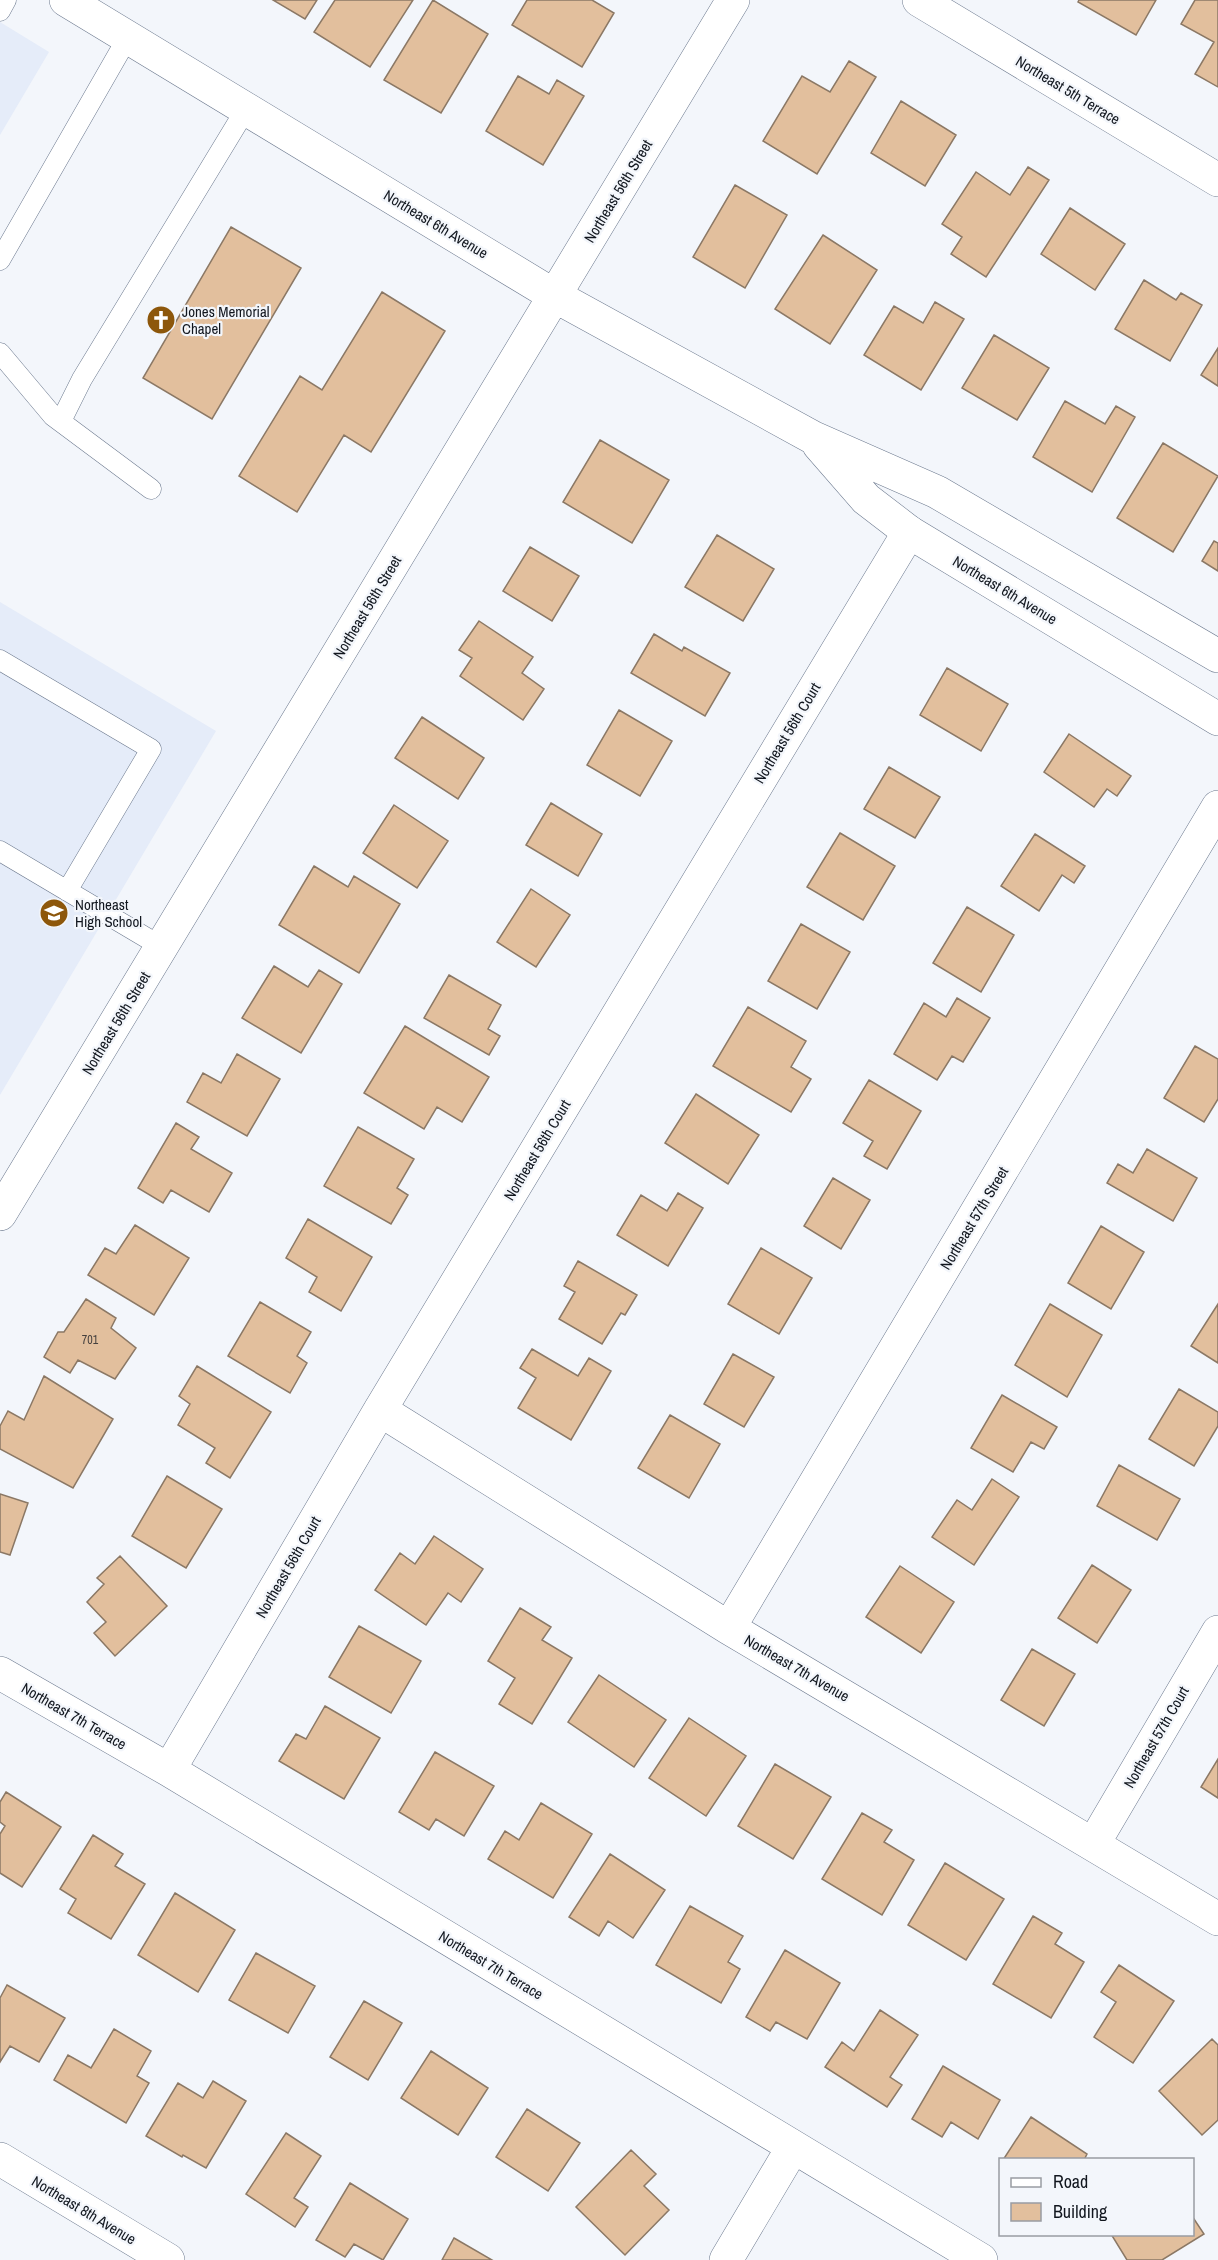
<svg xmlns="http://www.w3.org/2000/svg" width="1218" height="2260" font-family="'Archivo Narrow',sans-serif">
	<rect width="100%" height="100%" fill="#f3f6fb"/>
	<path fill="#e5ecf9" d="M0,22l49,30 -49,83z
		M0,602l216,129 -216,364z"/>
	<path fill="#e2bf9d" stroke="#8b7865" stroke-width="1.5" d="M273,0h44l-12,19z
		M335,0h78l-43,67 -56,-35z
		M433,0l55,34 -47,79 -57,-33z
		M527,0h65l22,13 -32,54 -70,-42z
		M1079,0h77l-20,35 -58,-33z
		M1195,0h23v87l-23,-13 19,-32 -33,-18z
		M849,61l27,16 -59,97 -54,-33 39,-65 28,16z
		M518,76l31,18 8,-14 27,16 -41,69 -57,-34z
		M901,101l55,34 -31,51 -54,-33z
		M1028,167l21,13 -63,97 -35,-23 11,-17 -20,-13 34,-52 34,23z
		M735,185l52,30 -42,73 -52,-31z
		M1070,208l55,36 -30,46 -54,-36z
		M231,227l70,41 -89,151 -69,-41z
		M823,235l54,35 -47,74 -55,-35z
		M1144,280l32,20 5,-7 21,12 -32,56 -55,-32z
		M382,292l63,39 -74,121 -27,-17 -47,77 -58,-36 61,-100 22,14z
		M935,302l29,17 -43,71 -57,-35 30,-49 29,17z
		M994,335l55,33 -32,52 -55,-32z
		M1218,348v38l-17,-11z
		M1065,401l40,23 11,-18 19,11 -43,75 -59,-35z
		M600,440l69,40 -37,63 -69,-41z
		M1163,443l55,33 -45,76 -56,-34z
		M717,535l57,34 -31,52 -58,-34z
		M1214,541l4,2v28l-16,-10z
		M530,547l49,29 -27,45 -49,-30z
		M479,621l54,36 -11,16 22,16 -21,31 -63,-44 12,-18 -13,-8z
		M654,634l28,17 2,-4 46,26 -25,43 -74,-43z
		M947,668l61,36 -27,47 -61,-36z
		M619,710l53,31 -32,55 -53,-31z
		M422,717l62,41 -26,41 -63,-41z
		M1069,734l62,42 -14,20 -10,-7 -13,18 -50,-35z
		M889,767l51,30 -25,41 -51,-29z
		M551,803l51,31 -24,42 -52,-31z
		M394,805l54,36 -31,47 -54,-35z
		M840,833l55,33 -32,54 -56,-33z
		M1035,834l50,32 -11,17 -12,-8 -23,36 -38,-25z
		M314,866l34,21 6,-11 46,28 -41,69 -80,-48z
		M531,889l39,26 -34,52 -39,-25z
		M967,907l47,28 -33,57 -48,-29z
		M801,924l49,28 -33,57 -49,-28z
		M274,966l34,21 11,-17 23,14 -41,69 -59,-35z
		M449,975l52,30 -13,24 12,7 -11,19 -65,-37z
		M957,998l33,20 -27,44 -11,-6 -15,24 -43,-26 30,-51 22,14z
		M748,1007l58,34 -15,26 20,12 -20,33 -78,-46z
		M405,1026l84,51 -27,45 -25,-15 -13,22 -60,-36z
		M1195,1046l23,13v40l-14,23 -40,-24z
		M237,1054l43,25 -33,57 -60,-34 16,-29 18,10z
		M869,1080l52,31 -34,58 -23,-13 9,-15 -30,-18z
		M696,1094l63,41 -31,49 -63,-41z
		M176,1123l23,14 -8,12 41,24 -23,39 -38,-22 -8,13 -25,-15z
		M358,1127l56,32 -17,29 11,7 -17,29 -67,-38z
		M1147,1149l50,29 -24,43 -66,-38 11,-19 15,9z
		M833,1178l37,22 -29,49 -37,-23z
		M678,1193l25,15 -35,58 -51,-31 24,-40 26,16z
		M308,1219l64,38 -31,54 -32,-19 8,-15 -31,-19z
		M135,1225l54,33 -35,57 -66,-40 17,-27 11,6z
		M1101,1226l43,26 -33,57 -43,-26z
		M761,1248l51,30 -33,56 -51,-30z
		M578,1261l59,34 -12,20 -4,-2 -19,31 -43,-25 16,-27 -11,-6z
		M86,1299l30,19 -5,10 25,20 -21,31 -37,-19 -8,13 -26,-16 14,-25h6z
		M260,1302l51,30 -14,24 10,7 -17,30 -62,-37z
		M1050,1304l52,31 -35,62 -52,-32z
		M1218,1304v59l-27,-17z
		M532,1349l46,27 11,-18 22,13 -40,69 -53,-32 18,-30 -16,-10z
		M733,1354l41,23 -30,50 -40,-23z
		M197,1366l74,46 -41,66 -24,-15 9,-15 -37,-23 12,-21 -11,-8z
		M44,1376l69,43 -40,69 -73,-39v-23l8,-15 16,9z
		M1179,1389l39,23v14l-24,40 -45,-27z
		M1002,1395l55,32 -13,22 -13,-7 -18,30 -42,-24z
		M670,1415l50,29 -31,54 -51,-30z
		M1119,1465l61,34 -23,41 -60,-34z
		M167,1476l55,33 -36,59 -54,-32z
		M992,1479l27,18 -45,68 -42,-28 25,-37 15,10z
		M0,1494l28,9 -18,52 -10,-3z
		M434,1536l49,33 -22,33 -13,-9 -22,32 -51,-35 25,-37 15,11z
		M120,1556l47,50 -52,50 -21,-23 12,-11 -19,-20 17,-18 -7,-6z
		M1092,1565l39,25 -34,53 -39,-25z
		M900,1566l54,36 -33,51 -55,-36z
		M520,1608l31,19 -9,13 30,18 -40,66 -33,-20 16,-26 -27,-17z
		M359,1626l62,35 -30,52 -62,-36z
		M1032,1649l43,25 -31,52 -43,-26z
		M599,1675l67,45 -32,47 -66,-45z
		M325,1706l55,32 -36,61 -65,-38 17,-27 10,5z
		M689,1718l57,38 -40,60 -57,-38z
		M435,1752l59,34 -30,50 -28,-17 -7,11 -30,-18z
		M1218,1759v39l-17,-11z
		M775,1764l56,33 -38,62 -55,-33z
		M6,1792l55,35 -39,60 -22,-14v-39l5,-8 -5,-4v-20z
		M541,1803l51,31 -39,64 -65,-39 17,-28 14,9z
		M862,1813l30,17 -8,12 30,18 -32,55 -60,-36z
		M93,1835l30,19 -8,12 30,18 -34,55 -43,-26 8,-14 -16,-10z
		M610,1854l55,36 -32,48 -25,-17 -9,15 -30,-19z
		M945,1863l59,36 -38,61 -58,-35z
		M175,1893l60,37 -37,62 -60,-37z
		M690,1906l53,30 -15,26 12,7 -19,34 -65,-38z
		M1033,1916l29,17 -7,11 29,18 -33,56 -58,-34z
		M785,1950l55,33 -33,56 -31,-17 -6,9 -24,-14z
		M256,1953l59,33 -27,47 -59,-33z
		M1119,1965l55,36 -41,62 -39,-26 22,-35 -15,-10z
		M7,1985l58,33 -26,44 -29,-16 -10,16v-64z
		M364,2001l38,22 -34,57 -38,-23z
		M880,2010l38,25 -28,42 12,8 -15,22 -62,-40 17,-25 12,9z
		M114,2029l37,22 -14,25 12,7 -23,40 -72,-43 14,-25 23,13z
		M1212,2039l6,6v75l-16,15 -43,-44z
		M431,2051l57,37 -30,47 -57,-37z
		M943,2066l57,34 -22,39 -27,-17 -9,15 -30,-18z
		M213,2081l33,20 -40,67 -23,-13 -1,2 -36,-21 32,-53 25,15z
		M527,2109l53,34 -32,48 -52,-34z
		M1031,2117l56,37 -3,6h-81z
		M286,2133l35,23 -27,42 14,9 -13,20 -49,-33z
		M631,2150l25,24 -12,12 25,24 -44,45 -49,-48z
		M350,2183l58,36 -25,41 -29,-16 -9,13 -29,-17z
		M1192,2216l12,18 -42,26h-35l-16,-26h81z
		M454,2238l38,22h-50z"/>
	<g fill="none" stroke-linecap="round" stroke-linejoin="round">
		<g stroke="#6d7a8f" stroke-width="21">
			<path id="lane" d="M0,11l6,-11
				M0,260l128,-223
				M0,353l53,63 98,73
				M61,421l21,-42 164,-270
				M0,660l151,89 -84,142
				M0,851l162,96"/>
		</g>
		<g stroke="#6d7a8f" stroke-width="34">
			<path id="street" d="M919,0l299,180
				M380,1410l349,218 489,291
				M729,1628l489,-821
				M0,1673l169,97 812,490
				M169,1770l211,-360 529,-878
				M1094,1843l124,-211
				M0,2159l168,101
				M726,2260l67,-113"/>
		</g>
		<g stroke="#6d7a8f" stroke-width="34">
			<path id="secondary" d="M66,0l489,296 257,141 125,55 281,164
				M819,445l47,54 43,33 309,187
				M0,1214l733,-1214"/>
		</g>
		<use href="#lane" stroke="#fff" stroke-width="20"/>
		<use href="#street" stroke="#fff" stroke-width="33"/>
		<use href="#secondary" stroke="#fff" stroke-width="33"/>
	</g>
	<defs>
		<g id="church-disc" transform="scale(1.5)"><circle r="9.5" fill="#8d570b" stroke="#f3f6fb"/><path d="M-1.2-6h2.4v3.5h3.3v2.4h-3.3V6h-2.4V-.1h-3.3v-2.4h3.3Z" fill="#fff"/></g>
		<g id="school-disc" transform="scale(1.5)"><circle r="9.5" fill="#8d570b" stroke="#f3f6fb"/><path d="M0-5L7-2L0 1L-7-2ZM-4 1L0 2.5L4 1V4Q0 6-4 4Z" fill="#fff"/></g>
	</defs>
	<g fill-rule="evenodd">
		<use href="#church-disc" x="161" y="320"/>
		<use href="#school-disc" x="54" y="913"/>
	</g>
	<g text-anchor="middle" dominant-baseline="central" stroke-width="4.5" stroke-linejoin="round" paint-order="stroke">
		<g font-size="12" fill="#45403e">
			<text x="90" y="1340">701</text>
		</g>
		<g font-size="15" fill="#11161e" stroke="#f3f6fb">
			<text transform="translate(1068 90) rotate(31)">Northeast 5th Terrace</text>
			<text transform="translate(618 191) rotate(-59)">Northeast 56th Street</text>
			<text transform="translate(436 224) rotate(31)">Northeast 6th Avenue</text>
			<text transform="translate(1005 590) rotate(31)">Northeast 6th Avenue</text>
			<text transform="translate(367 607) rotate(-59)">Northeast 56th Street</text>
			<text transform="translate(787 733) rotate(-59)">Northeast 56th Court</text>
			<text transform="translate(116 1023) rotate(-59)">Northeast 56th Street</text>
			<text transform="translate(537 1150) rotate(-59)">Northeast 56th Court</text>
			<text transform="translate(974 1218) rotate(-59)">Northeast 57th Street</text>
			<text transform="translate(288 1567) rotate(-60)">Northeast 56th Court</text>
			<text transform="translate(797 1668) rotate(30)">Northeast 7th Avenue</text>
			<text transform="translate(74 1716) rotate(30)">Northeast 7th Terrace</text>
			<text transform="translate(1156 1737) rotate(-60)">Northeast 57th Court</text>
			<text transform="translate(491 1965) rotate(31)">Northeast 7th Terrace</text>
			<text transform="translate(84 2210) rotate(31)">Northeast 8th Avenue</text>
		</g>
		<g font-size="15" fill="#11161e" stroke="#f3f6fb" text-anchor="start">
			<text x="182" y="311">Jones Memorial<tspan x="182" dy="17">Chapel</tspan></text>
			<text x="75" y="904">Northeast<tspan x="75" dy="17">High School</tspan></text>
		</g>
	</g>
	<rect x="999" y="2158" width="195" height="78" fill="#f3f6fb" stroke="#999ca3" stroke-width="1.5"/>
	<rect x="1011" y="2178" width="30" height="9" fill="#ffffff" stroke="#999ca3" stroke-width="1.5"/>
	<text x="1053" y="2188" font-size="18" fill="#11161e">Road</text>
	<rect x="1011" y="2203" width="30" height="18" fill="#e2bf9d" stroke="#999ca3" stroke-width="1.5"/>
	<text x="1053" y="2218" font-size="18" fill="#11161e">Building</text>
</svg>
